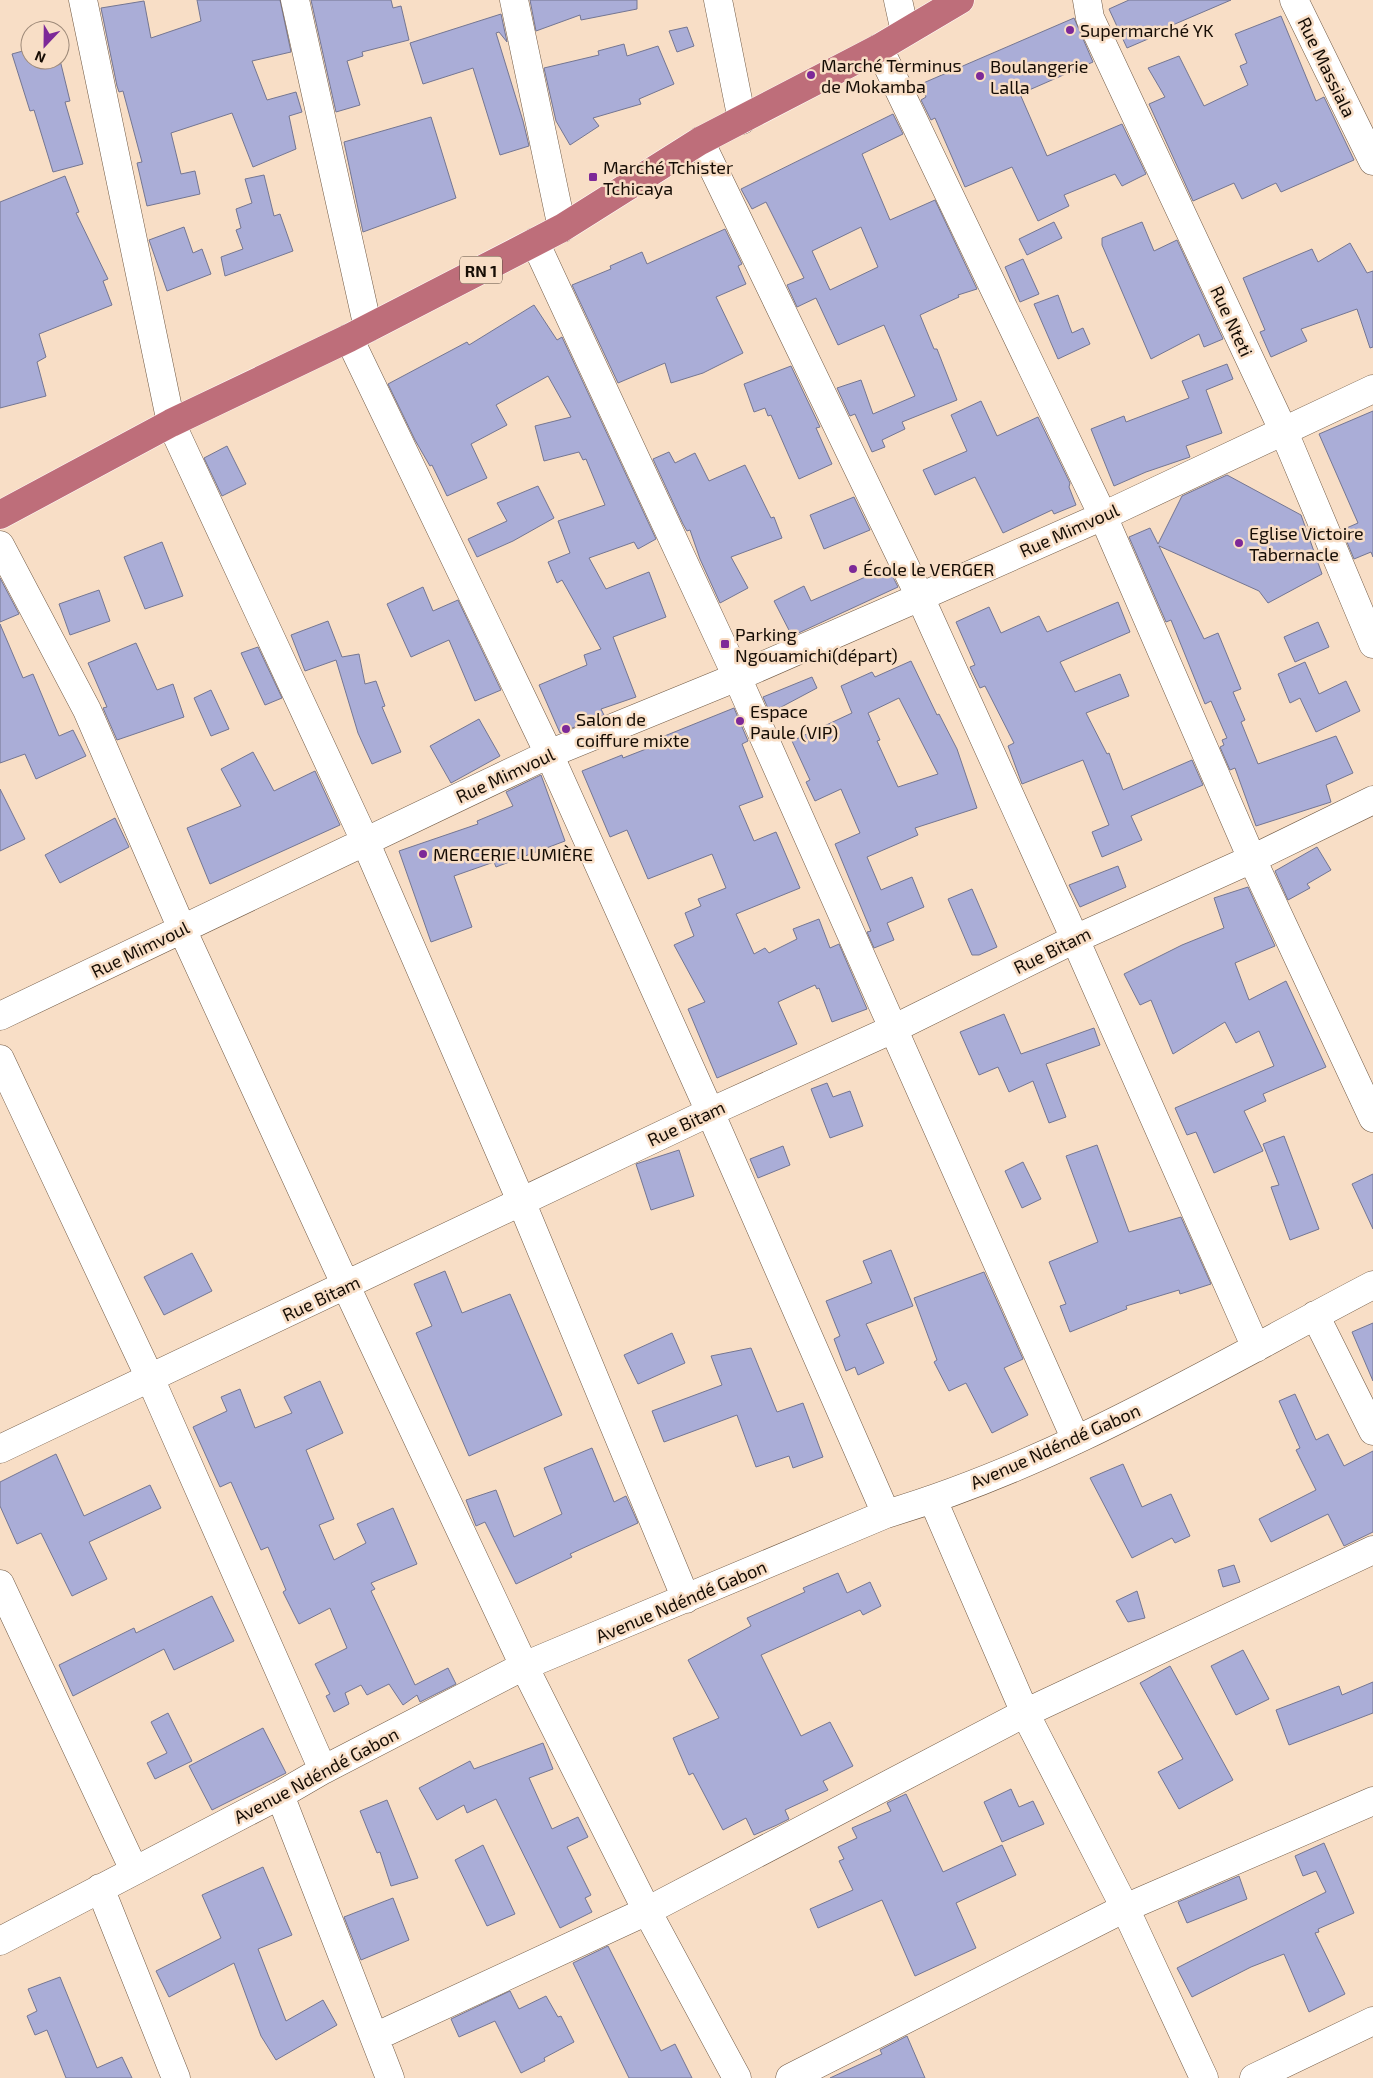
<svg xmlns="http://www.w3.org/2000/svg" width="1373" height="2078" font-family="'Exo 2',sans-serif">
	<rect width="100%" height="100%" fill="#f8dec6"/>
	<path fill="#aaadd7" stroke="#747692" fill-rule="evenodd" d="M197,0h83l11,52 -39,9 15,39 29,-8 6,20 -13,4 7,33 -43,18 -21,-54 -61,20 10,41 14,-3 5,23 -53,12 -10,-43 5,-1 -19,-71 -4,1 -2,-6 -16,-78 43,-7 7,37 50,-17z
		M311,0h80l2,8 8,-2 8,34 -47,12 1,4 -16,5 13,44 -24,7z
		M530,0h107v9l-56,11 -1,-5 -44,16z
		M1129,0h102l-84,36 1,3 -21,9 -18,-39z
		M501,14l6,28 -8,-10 -3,1 27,88 6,25 -29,9 -27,-87 -50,16 -13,-41z
		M1281,16l35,85 8,-4 30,63 -73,32 -5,-9 -34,16 -8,-16 -41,18 -44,-97 16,-7 -17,-29 31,-12 25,50 44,-21 -8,-19 7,-3 -12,-29z
		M1074,18l19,44 -73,32 27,62 75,-32 24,50 -24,12 -7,-12 -51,21 5,11 -31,15 -26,-54 -47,20 -30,-69 -4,2 -10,-20 5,-3 -5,-13z
		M687,27l7,19 -17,6 -8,-21z
		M624,44l3,12 31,-10 16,38 -35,15 2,5 -48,14 6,8 -29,19 -14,-24 -12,-53 55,-13 -1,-4z
		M30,49v11h30l10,41 -5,1 18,62 -30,8 -19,-62 -4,1 -18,-57z
		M893,114l10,20 -41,20 28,66 45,-20 42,89 -19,6 1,2 -39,18 14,34h3l20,51 -55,22 3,7 -23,11 3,7 -13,5 -17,-38 -5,2 -13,-28 24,-8 12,34 42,-18 -31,-71 -46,20 -22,-47 -19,9 -10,-22 17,-7 -38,-76 -14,7 -11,-20zM861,227l17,40 -48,23 -18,-39z
		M431,117l25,81 -93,34 -19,-90z
		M264,175l10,41 6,-2 13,37 -68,25 -4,-19 22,-8 -7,-19 5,-2 -5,-19 16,-6 -7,-24z
		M65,176l14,36 -3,1 32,66 -5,2 9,24 -73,29 7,23 -9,5 9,34 -46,12v-206z
		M1054,222l8,16 -35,17 -8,-16z
		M1142,222l12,29 23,-11 46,99 -19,8 -5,-13 -48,25 -49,-114v-7z
		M184,227l9,26 9,-4 9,25 -44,17 -18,-51z
		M725,229l17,35 -4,2 8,18 -30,13 27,56 -40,20 -32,10 -6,-20 -47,20 -46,-98 39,-16 -1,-3 32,-14 5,12z
		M1350,243l17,30 6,-2v76l-3,1 -13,-39 -56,20 6,12 -36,16 -11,-25 5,-2 -22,-52 69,-29 6,13z
		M1023,259l16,35 -19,8 -15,-35z
		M1058,295l14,38 11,-5 7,16 -32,15 -24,-55z
		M534,305l23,35 5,-3 94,202 -18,10 -4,-7 -45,16 17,31 43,-17 17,45 -53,20 23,60 -35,12 3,6 -44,18 -21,-48 48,-20 -3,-10 17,-6 -39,-69 -5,3 -9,-21 22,-9 -12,-32 47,-16 -19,-46 -3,1 -4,-8 -35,9 -9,-35 36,-9 -23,-41 -52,29 11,20 -36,19 16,34 -40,18 -15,-31 -2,1 -15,-26 -27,-56 79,-42 2,3z
		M1227,364l6,15 -27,11 16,43 -36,13 4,11 -44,15 -32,14 -23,-57 33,-13 2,6 63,-24 -7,-17z
		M791,366l29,61 -4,1 16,36 -33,15 -28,-64 -3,1 -3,-8 -11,4 -10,-28z
		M981,401l16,35 41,-19 32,66 -1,4 7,18 -22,9 -2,-4 -49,23 -28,-56 -40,18 -12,-25 44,-19 -16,-36z
		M1373,411v146l-2,-5 -17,7 -12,-29 16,-7 -39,-89z
		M227,446l19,38 -24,12 -18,-38z
		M669,452l6,11 20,-10 14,28 36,-16 26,53 3,-1 8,21 -51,19 17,31 -28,15 -20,-44 -10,-29 -3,1 -4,-7 -30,-65z
		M1227,475l74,40 21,59 -54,29 -9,-12 -100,-45 45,93 14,-6 23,56 -8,3 12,28 -4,2 17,42 78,-28 17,37 -27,12 5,17 -75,24 -21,-58 -5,2 -10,-23 4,-2 -2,-5 5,-2 -16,-37 -6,3 -34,-84 -5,2 -37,-85 21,-9 8,16 24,-48z
		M538,486l16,32 -41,23 -36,16 -9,-18 39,-18 -10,-18z
		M854,497l16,33 -46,19 -14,-34z
		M162,542l21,54 -38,13 -21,-52z
		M888,567l10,20 -106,49 -18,-35 30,-15 7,15z
		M0,578l19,36 -19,8z
		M423,587l10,24 25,-11 43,90 -26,11 -26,-61 -38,17 -24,-53z
		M99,590l11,31 -40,14 -11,-31z
		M1118,602l12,30 -70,30 15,30 45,-18 9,22 -43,17 21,41 2,-1 14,37 69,-30 11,25 -72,31 11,24 -40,17 -10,-25 17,-7 -26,-65 -61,24 -14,-38 6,-3 -29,-57 -5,2 -10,-21 5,-2 -19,-43 33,-15 12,26 38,-17 8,16z
		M328,621l14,36 17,-3 6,30 11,-3 9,25 -3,1 19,45 -29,12 -14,-31 -22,-73 -31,11 -14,-36z
		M1318,622l11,25 -34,15 -11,-25z
		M0,624l23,54 10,-4 26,62 14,-6 13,26 -50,23 -11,-25 -25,9z
		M136,643l21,47 16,-6 11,33 -67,23 -14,-32 4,-1 -19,-44z
		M258,647l24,51 -17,7 -24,-52z
		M911,661l26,54 2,-1 18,35 20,59 -62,20 3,7 -51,22 14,33 31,-13 12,30 -37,16 7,17 -20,8 -7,-16 4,-1 -36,-87 25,-11 -19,-44 -26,12 -9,-19 4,-2 -18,-39 60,-28 -11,-27 31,-14 3,5zM899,698l39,76 -40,13 -21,-46 3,-1 -12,-27z
		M1305,662l14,32 27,-13 14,30 -44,21 -16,-34 -10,5 -12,-29z
		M812,677l5,11 -47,25 -7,-16z
		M211,690l18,39 -18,7 -17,-38z
		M734,708l14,33 -6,3 21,53 -24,9 15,35 22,-9 24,56 -64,26 18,40 11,-6 4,5 28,-14 -4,-10 26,-10 11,29 9,-4 28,65 -35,13 -13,-34 -2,1 -2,-4 -37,17 19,42 -80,34 -29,-69 17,-7 -31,-57 20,-9 -9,-23 16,-7 -3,-7 28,-11 -14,-34 -64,25 -21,-49 -17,7 -28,-66 40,-16 1,3 41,-16 -2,-5z
		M479,719l21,37 -49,27 -21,-37z
		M253,752l21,39 41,-20 25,54 -130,59 -23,-56 54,-22 -20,-37z
		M541,775l24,66 -69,26 -2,-5 -40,14 18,51 -41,15 -32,-91 79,-27 -1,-3 36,-15 -7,-14z
		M0,789l25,50 -25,12z
		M115,818l14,29 -69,36 -15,-28z
		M1317,847l14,23 -24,14 3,4 -22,12 -13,-29z
		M1118,866l8,21 -46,20 -11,-22z
		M1248,887l27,59 -40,17 14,37 37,-19 40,86 -63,27 3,7 -22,10 19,40 -49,22 -18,-41 -9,3 -12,-27 99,-42 -15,-35 -23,12 -11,-21 -52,32 -22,-54 -11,5 -16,-31 58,-29 42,-17 -10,-30z
		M972,889l25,58 -18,8h-7l-24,-56z
		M1004,1014l17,40 73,-26 6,17 -54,19 20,53 -17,6 -16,-42 -24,11 -11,-25 -19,8 -19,-43z
		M827,1083l6,14 17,-6 13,35 -33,12 -19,-49z
		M1284,1136l35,93 -29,11 -19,-53 8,-2 -16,-41z
		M1097,1145l32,87 52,-15 30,67 -31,10 -1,-4 -53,16 1,3 -57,23 -10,-26 6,-2 -17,-42 49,-20 -32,-86z
		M783,1146l7,19 -32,13 -8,-19z
		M679,1150l15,46 -43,14 -15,-46z
		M1023,1162l18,37 -19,9 -17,-37z
		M1373,1174v55l-21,-45z
		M891,1250l22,56 -47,18 18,39 -26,12 -3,-8 -9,4 -12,-32 6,-3 -14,-35 46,-18 -9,-22z
		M192,1253l20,38 -48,24 -20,-38z
		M445,1271l17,42 48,-19 52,121 -93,41 -53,-123 16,-7 -18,-42z
		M984,1272l39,87 -19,9 24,47 -36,18 -26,-50 -17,8 -15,-29 3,-2 -23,-62z
		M1373,1323v58l-21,-49z
		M672,1333l13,30 -47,21 -14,-29z
		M751,1348l26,64 26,-9 20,54 -30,11 -4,-12 -33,11 -19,-52 -73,27 -12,-31 70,-26 -11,-29z
		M320,1381l23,52 -37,17 28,69 -15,6 15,35 32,-17 -9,-19 36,-16 24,56 -46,19 4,6 -4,2 44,94 33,-17 8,16 -36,18 -3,-7 -14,10 -14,-21 -22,11 -6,-10 -16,8 4,11 -15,8 -8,-16 4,-2 -15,-30 32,-16 -17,-40 -31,16 -16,-32 3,-2 -18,-43 -7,3 -30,-68 -11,5 -27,-60 34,-16 -6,-14 19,-8 15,39 37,-15 -8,-16z
		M1295,1394l21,46 12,-6 16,32 29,-15v81l-29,14 -16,-32 -57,28 -12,-23 57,-29 -20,-40 4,-2 -21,-47z
		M592,1448l22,54 12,-6 12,27 -68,31 2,3 -56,27 -31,-62 -9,4 -10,-26 30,-10 18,47 48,-23 -18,-46z
		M56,1454l28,62 66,-31 11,23 -72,34 18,37 -35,17 -31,-63 -24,11 -17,-38v-24z
		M1123,1464l19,43 29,-13 19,42 -15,7 -3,-5 -40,20 -42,-80z
		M1234,1565l6,17 -17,5 -5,-17z
		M838,1573l9,20 23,-11 11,24 -18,9 -3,-5 -99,45 40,81 29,-14 23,44 -30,15 5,9 -43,20 4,9 -12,6 -23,10 -8,-17 -23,12 -30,-57 -4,2 -16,-37 46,-20 -31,-58 63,-34 -4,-8 58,-26 -2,-4z
		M1137,1591l8,27 -17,4 -12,-21z
		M212,1596l22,45 -60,29 -10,-21 -91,47 -14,-31 75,-37 2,5z
		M1243,1650l26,49 -33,16 -25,-49z
		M1170,1666l63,114 -54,29 -21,-37 25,-13 -43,-76z
		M1373,1682v31l-84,32 -13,-35 63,-24 3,9z
		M168,1713l24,48 -37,18 -8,-16 20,-10 -16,-31z
		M263,1728l23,45 -74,37 -23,-44z
		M543,1743l10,26 -24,9 23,51 26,-12 10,20 -21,10 24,48 -6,3 7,14 -32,16 -64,-129 -29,14 -3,-8 -27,15 -18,-32 51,-27 4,8z
		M1011,1789l8,18 14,-6 11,23 -42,18 -18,-40z
		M906,1794l37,78 59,-27 14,30 -60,28 20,45 -61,28 -33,-76 -64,28 -8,-19 43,-19 -14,-29 5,-2 -6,-12 19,-9 -5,-10 39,-17 -4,-8z
		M387,1800l31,78 -27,8 -11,-34 -3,1 -17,-42z
		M1324,1843l30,70 -36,16 1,3 -4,1 30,61 -36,18 -25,-58 -33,13 -59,30 -15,-29 149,-76 -10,-21 -13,5 -8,-20z
		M483,1845l32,69 -28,12 -32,-66z
		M263,1867l29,68 -34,14 28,72 37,-21 14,25 -61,35 -15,-24 -27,-73 -65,34 -13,-26 65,-33 -19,-43z
		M1239,1876l8,23 -60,24 -9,-21z
		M393,1898l16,42 -48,20 -17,-43z
		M608,1946l53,105 14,-7 17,34h-63l-56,-115z
		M60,1977l37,91 25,-11 10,21h-66l-19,-48 -12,5 -8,-19 10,-5 -9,-22z
		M510,1991l9,18 27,-13 12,21 3,-1 13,26 -30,16 1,3 -24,12 -26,-52 -36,16 -8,-18z
		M907,2036l18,42h-95l52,-24 -2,-4z"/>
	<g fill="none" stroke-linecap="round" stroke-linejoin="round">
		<g stroke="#715a45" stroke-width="29">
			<path id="minor" d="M83,0l88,423 194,418 156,360 165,398
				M295,0l73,328
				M514,0l48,228
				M718,0l24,120
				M898,0l7,32
				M1087,0l3,18 194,414 89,212
				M1294,0l79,161
				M879,48l224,468 149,343 121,259
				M700,141l220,456 155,342 181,409
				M535,242l202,435 339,763
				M349,338l200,416 161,358 176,402
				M0,545l87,165 95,219 164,357 178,380 123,245 90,167
				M0,1016l549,-262 188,-77 183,-80 183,-81 270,-127
				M0,1059l150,319 173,392
				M1315,1315l58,116
				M0,1449l710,-337 183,-83 182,-90 177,-80 121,-59
				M933,1500l92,213 100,195 79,170
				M0,1584l134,286
				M280,1795l110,283
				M100,1888l76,190
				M0,1941l280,-146 43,-25 201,-104 362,-152c172,-51 328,-146 487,-229
				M375,2037l272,-126 378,-198 348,-163
				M790,2078l335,-170 248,-107
				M1254,2078l119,-57"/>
		</g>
		<g stroke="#fff" stroke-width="29">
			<path id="highway" d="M0,515l171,-92 178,-85 186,-96 27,-14 138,-87 179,-93 81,-48"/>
		</g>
		<use href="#minor" stroke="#fff" stroke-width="28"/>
		<use href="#highway" stroke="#be6e7a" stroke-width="28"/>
	</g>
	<g fill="#7d2998" stroke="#f8dec6" stroke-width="2">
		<circle cx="1070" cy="30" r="5"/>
		<circle cx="811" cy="75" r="5"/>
		<circle cx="980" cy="76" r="5"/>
		<rect x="588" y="172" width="10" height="10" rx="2.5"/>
		<circle cx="1239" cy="543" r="5"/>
		<circle cx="853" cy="569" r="5"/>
		<rect x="720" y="639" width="10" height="10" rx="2.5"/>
		<circle cx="740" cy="721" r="5"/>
		<circle cx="566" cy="729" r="5"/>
		<circle cx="423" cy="854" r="5"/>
	</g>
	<g text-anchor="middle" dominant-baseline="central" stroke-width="5" stroke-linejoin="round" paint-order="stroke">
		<rect fill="#f8dec6" stroke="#5a4c3f" stroke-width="1" x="460" y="256.5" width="42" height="27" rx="4"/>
		<g font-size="16" font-weight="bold" fill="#160d05">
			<text x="481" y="270">RN 1</text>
		</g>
		<g font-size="18" fill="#160d05" stroke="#f8dec6" text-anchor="start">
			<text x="1080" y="30">Supermarché YK</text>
			<text x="821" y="65">Marché Terminus<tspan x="821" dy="21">de Mokamba</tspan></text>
			<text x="990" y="66">Boulangerie<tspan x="990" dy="21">Lalla</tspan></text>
			<text x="603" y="167">Marché Tchister<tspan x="603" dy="21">Tchicaya</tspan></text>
			<text x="1249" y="533">Eglise Victoire<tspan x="1249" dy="21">Tabernacle</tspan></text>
			<text x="863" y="569">École le VERGER</text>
			<text x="735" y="634">Parking<tspan x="735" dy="21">Ngouamichi(départ)</tspan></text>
			<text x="750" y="711">Espace<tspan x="750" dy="21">Paule (VIP)</tspan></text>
			<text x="576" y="719">Salon de<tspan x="576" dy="21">coiffure mixte</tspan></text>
			<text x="433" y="854">MERCERIE LUMIÈRE</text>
		</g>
		<g font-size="18" fill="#160d05" stroke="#f8dec6">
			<text transform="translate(1327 67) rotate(64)">Rue Massiala</text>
			<text transform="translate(1232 321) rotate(65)">Rue Nteti</text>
			<text transform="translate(1069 530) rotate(-24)">Rue Mimvoul</text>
			<text transform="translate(505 775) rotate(-25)">Rue Mimvoul</text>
			<text transform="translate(140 949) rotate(-26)">Rue Mimvoul</text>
			<text transform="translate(1052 950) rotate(-26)">Rue Bitam</text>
			<text transform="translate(686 1123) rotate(-25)">Rue Bitam</text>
			<text transform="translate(321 1298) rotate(-25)">Rue Bitam</text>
			<text transform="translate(1055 1446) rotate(-24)">Avenue Ndéndé Gabon</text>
			<text transform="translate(681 1601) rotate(-23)">Avenue Ndéndé Gabon</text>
			<text transform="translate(316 1775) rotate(-28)">Avenue Ndéndé Gabon</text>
		</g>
	</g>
	<g transform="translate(45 45) rotate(202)"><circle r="24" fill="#f8dec6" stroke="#9e8a79"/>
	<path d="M0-4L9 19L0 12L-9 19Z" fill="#7d2998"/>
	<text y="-8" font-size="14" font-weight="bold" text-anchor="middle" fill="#160d05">N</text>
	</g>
</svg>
